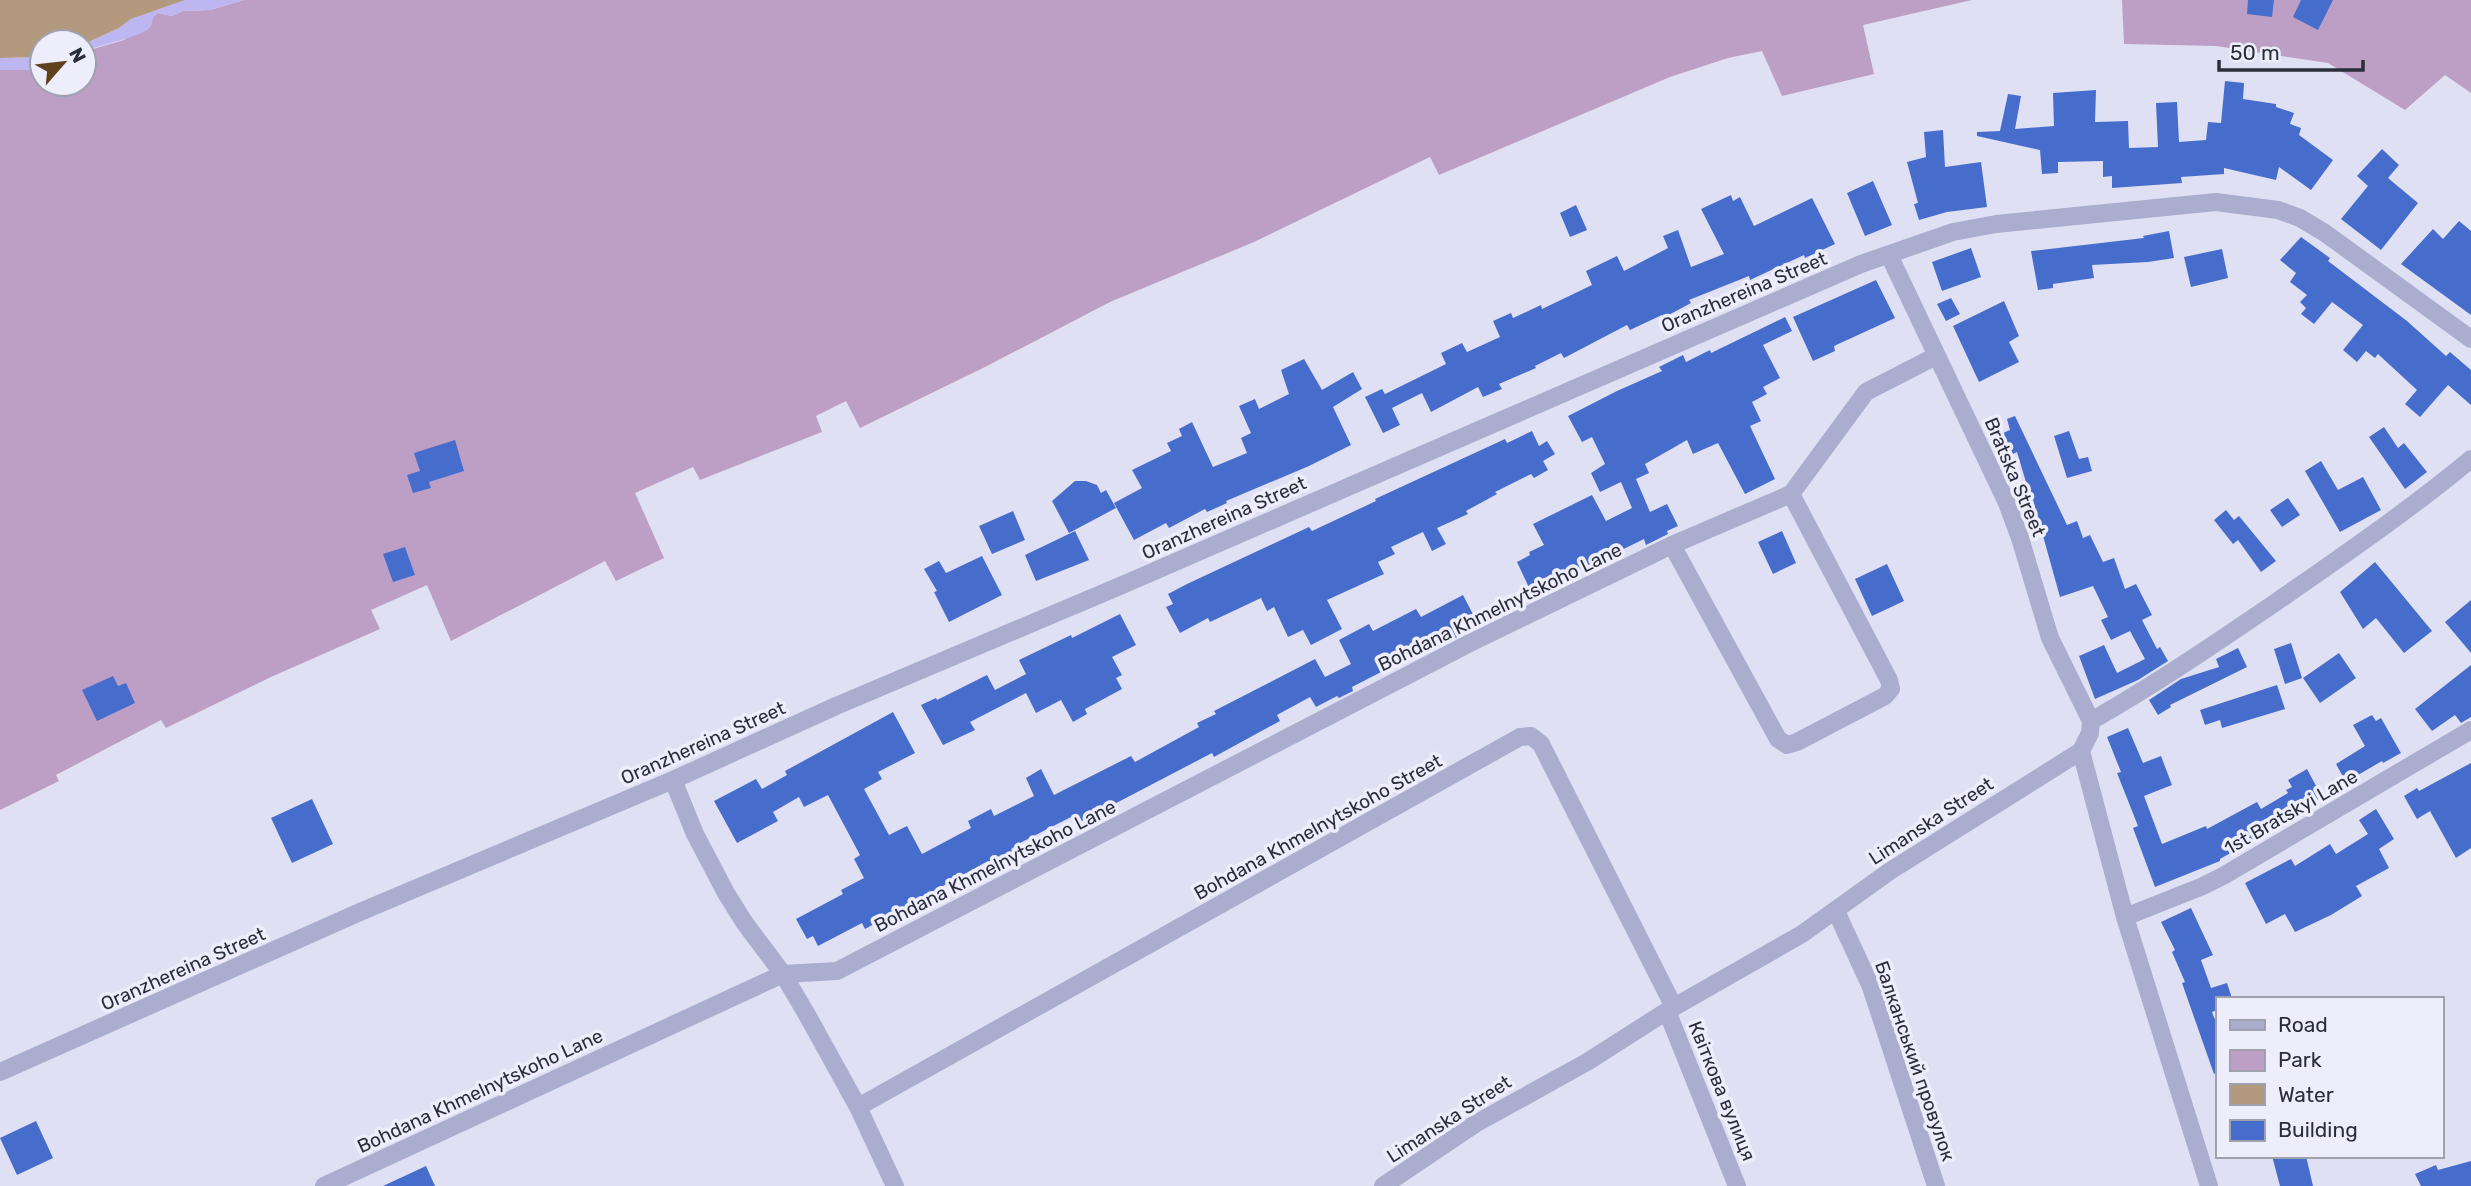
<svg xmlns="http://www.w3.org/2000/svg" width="2471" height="1186" font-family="Rubik,sans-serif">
	<rect width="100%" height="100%" fill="#e0e0f4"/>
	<path fill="#bd9fc5" d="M244,0h1728l-109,25 11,49 -92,22 -20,-45 -34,7 -58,19 -231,98 -9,-18 -176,85 -144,60 -123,64 -127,62 -14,-27 -30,15 6,16 -122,48 -7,-13 -58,26 29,65 -48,23 -11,-20 -154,80 -24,-56 -56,25 9,19 -109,48 -105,51 -5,-8 -105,55 3,6 -59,29v-740h32l10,-3v17h42l2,-33 38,-11 34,-27 14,3 11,-5 27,-1z
		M2122,0h349v93l-26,-18 -40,35 -77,-47 -112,-17 -92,-2z"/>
	<path fill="#bdb6f0" d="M185,0h59l-34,10 -27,1 -11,5 -14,-3 -4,3c-2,3 -1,8 -4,11 -5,9 -54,19 -66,24v-7l35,-16 12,-9z
		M42,57v10l-10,3h-32v-12z"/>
	<path fill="#b3997d" d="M0,0h185l-54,19 -12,9 -35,16v-2h-42v15l-42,1z"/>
	<path fill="#476dcc" d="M2248,0h26l-2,17 -25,-3z
		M2301,0h32l-15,30 -25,-13z
		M2225,81l19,2 -1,16 33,5v3l18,6 -4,11 11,4 -2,7 34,25 -22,30 -32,-23 -3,13 -52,-12v6l-43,3 1,6 -70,5v-12l-9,1v-16l-45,1v11l-16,1 -2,-24 -63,-14v-4l23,-1 8,-37 13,2 -6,33 39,-3 -1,-33 43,-3 -1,32 33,-1 1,27 29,-1 -2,-44 21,-1 2,40 27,-2 2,-18 13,1z
		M1943,130l2,37 36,-5 6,45 -40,5 -28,8 -5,-16 4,-1 -11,-41 19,-5 -2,-25z
		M2382,149l17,16 -11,13 30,25 -37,47 -40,-31 27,-33 -11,-10z
		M1873,181l19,44 -27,11 -18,-43z
		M1731,195l2,6 7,-4 14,29 58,-28 23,46 -30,14 -1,-3 -54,25 -1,-4 -60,24 2,3 -28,15 -1,-3 -32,15 -3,-5 -63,33 -3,-5 -26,13 1,2 -37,16 3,5 -19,8 -5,-10 -47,25 -9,-19 -30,15 8,17 -17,8 -18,-36 17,-8 3,5 61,-30 -5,-11 21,-10 5,9 33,-15 -7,-16 18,-8 2,5 28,-13 1,4 50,-24 -6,-14 31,-15 7,15 44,-23 -5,-12 15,-6 13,37 33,-13 -23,-45z
		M1576,205l11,25 -17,7 -10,-24z
		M2459,221l12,10v84l-70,-51 32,-35 10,10z
		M2169,231l5,27 -26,4 -56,3 2,13 -41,6v4l-15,2 -7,-39 113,-13 -1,-2z
		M2301,237l29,21 -2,3 79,60 39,35 4,-4 21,18v35l-23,-20 -28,32 -15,-13 12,-14 -39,-36 -3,4 -9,-7 -9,11 -14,-12 20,-25 -31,-23 -18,22 -13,-10 5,-6 -6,-6 7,-7 -17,-13 6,-9 -16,-13z
		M1971,248l10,29 -39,14 -10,-29z
		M2222,249l6,29 -37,9 -7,-30z
		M1876,280l19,38 -61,28 1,5 -22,10 -20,-44z
		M1951,298l9,16 -14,7 -9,-17z
		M2004,301l15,35 -10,6 10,20 -40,20 -26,-56z
		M1785,317l7,14 -29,14 17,33 -17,9 4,7 -15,8 9,19 -11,5 25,53 -30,15 -27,-51 -25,11 -6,-14 -42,24 4,9 -13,6 14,33 17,-8 11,22 -11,5 1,3 -22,11 -2,-6 -112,55 -15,-32 13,-7 -1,-3 15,-7 -11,-21 59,-29 14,26 26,-13 -11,-26 -21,10 -9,-19 14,-9 -13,-27 -10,5 -14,-26 49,-25 45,-20 -3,-4 24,-12 3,7 24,-12 1,3z
		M1304,359l18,31 31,-18 9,17 -29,18 18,38 -42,21 -83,35 1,2 -20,9 -2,-3 -36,19 -3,-5 -32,17 -20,-37 28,-15 -10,-18 39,-19 -4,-8 15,-7 -3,-7 13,-7 21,45 34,-14 -6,-15 10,-5 -12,-27 16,-7 4,10 30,-15 -8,-24z
		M2015,416l52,109 10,-4 6,17 7,-3 13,27 11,-4 11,31 11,-5 16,31 -10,5 15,29 3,-2 8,14 -30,19 -43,19 -16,-43 25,-11 13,28 28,-14 -15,-28 -19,9 -10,-20 7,-3 -15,-31 -33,11 -30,-108h-2l-11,-37 -4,2 -10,-21 7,-3 -3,-11z
		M2384,427l14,21 6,-5 23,29 -22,17 -36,-52z
		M1532,431l7,15 8,-5 8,13 -12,7 5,9 -14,8 -3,-4 -36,18 2,2 -31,17 2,3 -31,14 9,16 -14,7 -9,-19 -32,15 4,7 -17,8 6,12 -57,26 15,29 -31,16 -8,-15 -15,7 -14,-30 -7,4 -6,-13 -51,24 -2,-4 -28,15 -14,-26 7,-3 -5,-10 19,-10 122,-57 3,4 64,-30 -1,-2 130,-60 2,4z
		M2069,431l10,28 9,-2 4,14 -25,7 -13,-42z
		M455,440l9,31 -35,11 2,6 -18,5 -6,-18 13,-4 -6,-18z
		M2321,461l17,29 25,-13 18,33 -41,22 -35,-61z
		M1075,481h11l11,4 4,8 5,-3 10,18 -47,25 -17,-32z
		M2288,498l12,17 -18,12 -12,-17z
		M2226,510l8,10 5,-4 37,45 -15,11 -23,-32 -5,4 -19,-24z
		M1013,511l12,29 -33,14 -13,-28z
		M1075,531l14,29 -53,21 -11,-26z
		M1782,531l14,32 -23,11 -15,-32z
		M405,547l10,28 -22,7 -10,-28z
		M982,556l20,39 -53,27 -15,-30 3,-1 -13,-22 15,-8 7,12z
		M2375,562l57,69 -28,22 -28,-35 -13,11 -23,-37z
		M1887,564l17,37 -32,15 -17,-37z
		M1463,595l16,31 -61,31 -5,-10 -30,16 4,6 -35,18 1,4 -14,7 -2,-2 -21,11 -6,-10 -33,18 3,6 -66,36 -2,-4 -134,70 -4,-7 -5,2 -47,24 -11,7 2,3 -23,12 -2,-3 -123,68 -3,-6 -44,23 -5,-10 -6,3 -11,-20 47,-25 -2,-4 23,-12 -10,-19 6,-4 -32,-60 -24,12 -5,-10 -26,15 5,9 -41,22 -23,-42 42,-22 6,10 25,-14 -2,-4 108,-59 22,41 -37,19 4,7 -18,10 25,46 18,-9 15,28 49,-26 -3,-7 23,-12 3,7 40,-20 -8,-18 15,-9 13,26 77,-39 4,6 64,-35 -2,-4 19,-9 -2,-3 101,-52 10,18 26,-13 -12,-24 30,-16 4,7 43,-22 5,8z
		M2471,600v53l-26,-31z
		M1120,614l16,31 -24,12 10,18 -6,3 6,11 -37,20 2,5 -14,8 -12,-22 -25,13 -10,-20 -56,29 5,8 -32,15 -22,-40 15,-7 1,2 50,-25 8,15 31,-16 -7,-14 52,-25 1,3z
		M2291,643l11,35 -17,6 -11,-35z
		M2238,648l9,19 -77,38 1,2 -13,8 -9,-15 32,-21 38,-12 -3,-8z
		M2339,653l17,25 -36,25 -17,-25z
		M2471,665v52l-10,6 -6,-8 -23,16 -17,-22z
		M113,676l5,10 8,-3 9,20 -38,18 -15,-31z
		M2277,685l8,24 -63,19 -2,-8 -15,5 -5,-15z
		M2372,715l4,6 5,-3 20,35 -18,10 -1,-2 -36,21 -10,-18 29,-18 -12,-21z
		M2128,728l15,35 18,-7 11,29 -28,11 18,48 44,-18 1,3 50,-27 4,7 27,-16 -2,-3 6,-3 -4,-7 19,-11 15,28 -18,10 -2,-4 -34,19 4,7 -52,30v2l-65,26 -22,-59 5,-2 -21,-53 4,-1 -14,-35z
		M2471,763v85l-15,10 -26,-47 -13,8 -13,-23 13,-8 2,3z
		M312,799l21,45 -41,19 -21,-45z
		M2376,809l18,30 -15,10 10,19 -33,18 6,10 -31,19 -36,17 -10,-18 -19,10 -21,-41 46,-24 4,7 35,-22 6,10 32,-20 -9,-14z
		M2191,908l22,47 -12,5 10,28 16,-5 5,15 -15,1v11l-5,2 5,13v48l-3,1 -32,-91 3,-1 -13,-30 3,-2 -14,-28z
		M36,1121l17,37 -36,17 -17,-37z
		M2272,1156h34l7,30h-33z
		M2471,1161v25h-50l-6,-12 21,-9 2,5z
		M426,1166l9,20h-52z"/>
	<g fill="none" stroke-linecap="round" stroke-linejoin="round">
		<path stroke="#abadce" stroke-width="18" d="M1889,255l118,248 13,35 30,100 41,83
			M1672,545l106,194 9,6 10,-3 88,-46 6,-7 -2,-9 -98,-186
			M2081,751l44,166 84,269
			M673,780l22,54 31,59 18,29 39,52 23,39 52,94 37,79
			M1836,911l35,76 65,199
			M2125,917l78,-31 20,-10 248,-146
			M1667,1011l70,175
			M0,1072l360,-160 313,-132 163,-74 291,-123 734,-319 92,-32 43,-8 220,-22 62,8 22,8 25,15 146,106
			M858,1107l662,-370 11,-1 10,8 133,263
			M324,1186l459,-212 54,-3 631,-327 204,-99 119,-51 75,-102 70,-36
			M1383,1186l92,-62 112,-62 80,-51 135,-77 88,-63 191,-120 9,-18 1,-12c67,-38 131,-82 194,-125 63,-44 127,-88 186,-137"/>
	</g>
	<g text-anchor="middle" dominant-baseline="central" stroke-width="7" stroke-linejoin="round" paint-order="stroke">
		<g font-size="19" fill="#2a2e3b" stroke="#ededfb">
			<text transform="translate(1744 292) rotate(-23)">Oranzhereina Street</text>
			<text transform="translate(2015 477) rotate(67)">Bratska Street</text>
			<text transform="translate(1224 518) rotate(-24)">Oranzhereina Street</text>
			<text transform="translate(1500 607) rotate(-26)">Bohdana Khmelnytskoho Lane</text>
			<text transform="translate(703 743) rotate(-24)">Oranzhereina Street</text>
			<text transform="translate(2291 812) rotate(-30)">1st Bratskyi Lane</text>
			<text transform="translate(1931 821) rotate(-33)">Limanska Street</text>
			<text transform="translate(1318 827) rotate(-29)">Bohdana Khmelnytskoho Street</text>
			<text transform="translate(995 866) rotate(-27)">Bohdana Khmelnytskoho Lane</text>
			<text transform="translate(183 969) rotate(-24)">Oranzhereina Street</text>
			<text transform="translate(1915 1061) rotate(71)">Балканський провулок</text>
			<text transform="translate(480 1091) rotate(-25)">Bohdana Khmelnytskoho Lane</text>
			<text transform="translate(1722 1091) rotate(68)">Квіткова вулиця</text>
			<text transform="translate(1449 1119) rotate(-33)">Limanska Street</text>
		</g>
	</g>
	<rect x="2216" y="997" width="228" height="161" fill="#ededfb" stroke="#9fa1ae" stroke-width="2"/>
	<rect x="2230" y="1020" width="35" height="10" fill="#abadce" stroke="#9fa1ae" stroke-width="2"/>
	<text x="2278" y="1032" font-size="21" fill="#2a2e3b">Road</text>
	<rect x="2230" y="1050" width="35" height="21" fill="#bd9fc5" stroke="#9fa1ae" stroke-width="2"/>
	<text x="2278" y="1067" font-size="21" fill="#2a2e3b">Park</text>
	<rect x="2230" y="1084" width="35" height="21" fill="#b3997d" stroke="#9fa1ae" stroke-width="2"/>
	<text x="2278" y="1102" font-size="21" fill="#2a2e3b">Water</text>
	<rect x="2230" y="1120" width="35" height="21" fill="#476dcc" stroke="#9fa1ae" stroke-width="2"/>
	<text x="2278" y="1137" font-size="21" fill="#2a2e3b">Building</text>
	<g transform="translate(63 63) rotate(62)"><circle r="33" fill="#ededfb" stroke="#9fa1ae" stroke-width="2"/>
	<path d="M0-5L12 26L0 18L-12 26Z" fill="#5f411d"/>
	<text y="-10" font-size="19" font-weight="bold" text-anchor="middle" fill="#2a2e3b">N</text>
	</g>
	<path d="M2219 60v10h144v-10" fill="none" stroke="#2a2e3b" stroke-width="3.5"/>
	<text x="2230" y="60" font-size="21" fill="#2a2e3b" stroke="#ededfb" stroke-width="5" paint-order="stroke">50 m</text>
</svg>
